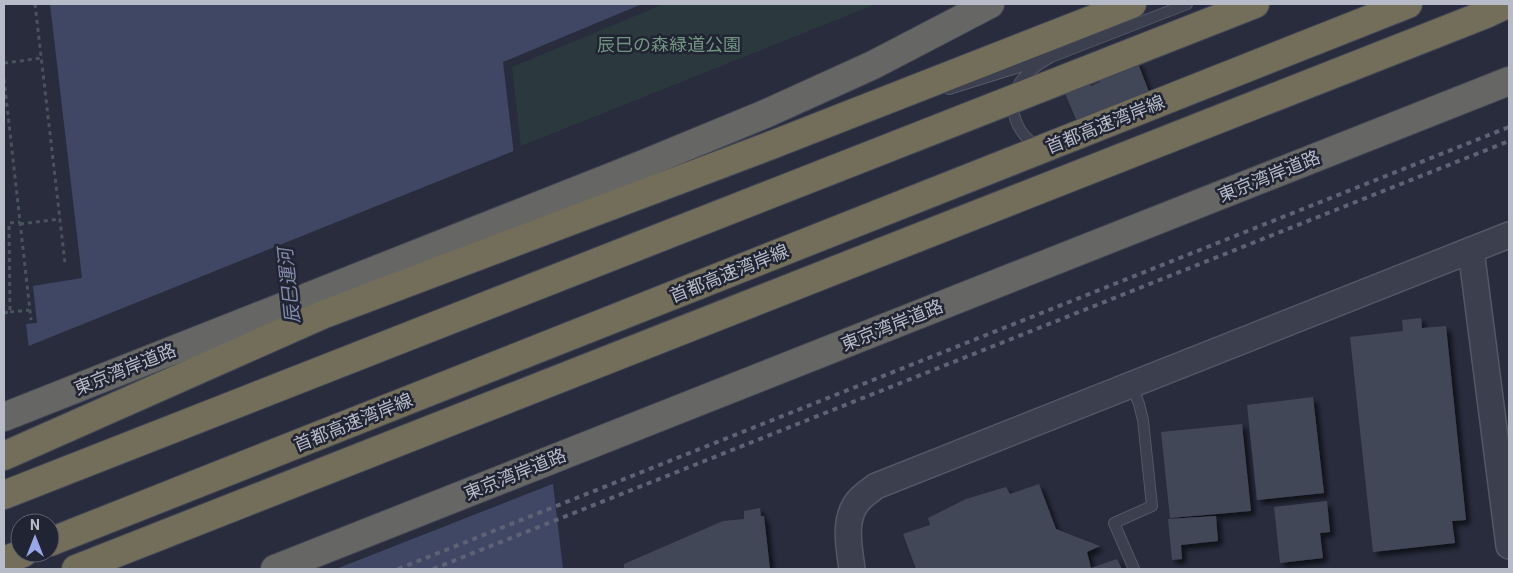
<svg xmlns="http://www.w3.org/2000/svg" width="1513" height="573" font-family="Roboto,'Noto Sans JP',sans-serif">
	<defs>
		<filter id="shadow"><feDropShadow dx="4.5" dy="4.5" stdDeviation="2.5" flood-color="#0009"/></filter>
	</defs>
	<rect width="100%" height="100%" fill="#282c3d"/>
	<path fill="#2b393f" d="M664,4h212l-355,142 -9,-79z"/>
	<path fill="#404764" d="M50,4h592l-139,58 60,507h-508l-29,-245 11,-1 -4,-37 49,-8z"/>
	<path fill="#282c3d" d="M516,150l39,333 -219,86h-284l-2,-20v-26h-3l-17,-145 1,-1 -2,-6 -3,-24z"/>
	<path fill="#424759" filter="url(#shadow)" d="M1137,61l16,41 -75,22 -14,-33 25,-10 2,5 9,-4 -2,-5z
		M1421,318l1,10 24,-2 20,194 -14,1 3,22 -82,9 -23,-215 53,-6 -1,-11z
		M1313,397l11,96 -67,7 -10,-95z
		M1242,424l9,87 -81,7 -9,-86z
		M1039,484l17,45 44,17 -13,6 4,16 26,-9 5,10h-206l-13,-35 27,-9 -2,-7 38,-19 40,-12 4,7z
		M1327,501l3,31 -10,1 3,25 -43,5 -6,-56z
		M760,508l1,8h3l6,53h-146v-5l99,-43 21,-2v-8z
		M1216,516l2,25 -37,4 1,14 -10,1 -4,-41z"/>
	<g fill="none" stroke-linecap="round" stroke-linejoin="round">
		<g stroke="#545765" stroke-width="12">
			<path id="service" d="M949,89l102,-32 136,-53
				M1039,147c-26,-14 -36,-49 -13,-72 7,-7 16,-13 25,-18
				M1132,386l7,18 4,16 9,86 -38,17 20,46"/>
		</g>
		<g stroke="#545765" stroke-width="28">
			<path id="tertiary" d="M1471,250l38,296
				M852,569c-3,-23 -10,-53 9,-71 4,-4 10,-8 15,-12l633,-251"/>
		</g>
		<g stroke="#444755" stroke-width="30">
			<path id="trunk" d="M4,417l635,-251 126,-52 108,-49 117,-61
				M275,569l1234,-488"/>
		</g>
		<g stroke="#444755" stroke-width="30">
			<path id="motorway" d="M4,456l318,-141 447,-169 363,-142
				M4,495l1251,-491
				M50,542l1358,-538
				M4,561l19,-8
				M76,569l1410,-555 21,-10"/>
		</g>
		<path stroke="#48545b" stroke-width="3" stroke-dasharray="4 4" stroke-linecap="butt" d="M35,4l30,259
			M4,63l38,-5
			M4,79l27,241
			M20,224l40,-5
			M10,312l19,-2
			M4,313l6,-1 -1,-89 11,-1"/>
		<use href="#service" stroke="#3c3f4d" stroke-width="10"/>
		<use href="#tertiary" stroke="#3c3f4d" stroke-width="25"/>
		<use href="#trunk" stroke="#666664" stroke-width="28"/>
		<use href="#motorway" stroke="#726e5a" stroke-width="28"/>
		<path stroke="#5f6274" stroke-width="4" stroke-dasharray="5 5" stroke-linecap="butt" d="M398,569l1111,-442
			M433,569l1076,-428"/>
	</g>
	<g text-anchor="middle" dominant-baseline="central" stroke-width="5" stroke-linejoin="round" paint-order="stroke">
		<g font-size="18" fill="#729683" stroke="#212432">
			<text x="669" y="44">辰巳の森緑道公園</text>
		</g>
		<g font-size="18" fill="#b8bbc8" stroke="#212432">
			<text transform="translate(1105 124) rotate(-22)">首都高速湾岸線</text>
			<text transform="translate(1269 176) rotate(-22)">東京湾岸道路</text>
			<text transform="translate(729 273) rotate(-22)">首都高速湾岸線</text>
			<text transform="translate(892 325) rotate(-22)">東京湾岸道路</text>
			<text transform="translate(125 369) rotate(-22)">東京湾岸道路</text>
			<text transform="translate(353 422) rotate(-22)">首都高速湾岸線</text>
			<text transform="translate(515 474) rotate(-22)">東京湾岸道路</text>
		</g>
		<g font-size="19" font-style="italic" fill="#848cab" stroke="#212432">
			<text transform="translate(289 286) rotate(-96)">辰巳運河</text>
		</g>
	</g>
	<rect width="1513" height="573" fill="none" stroke="#b8bbc8" stroke-width="10"/>
	<g transform="translate(35 538)"><circle r="24" fill="#212432" stroke="#5d606e"/>
	<path d="M0-4L9 19L0 12L-9 19Z" fill="#9aa7eb"/>
	<text y="-8" font-size="14" font-weight="bold" text-anchor="middle" fill="#b8bbc8">N</text>
	</g>
</svg>
